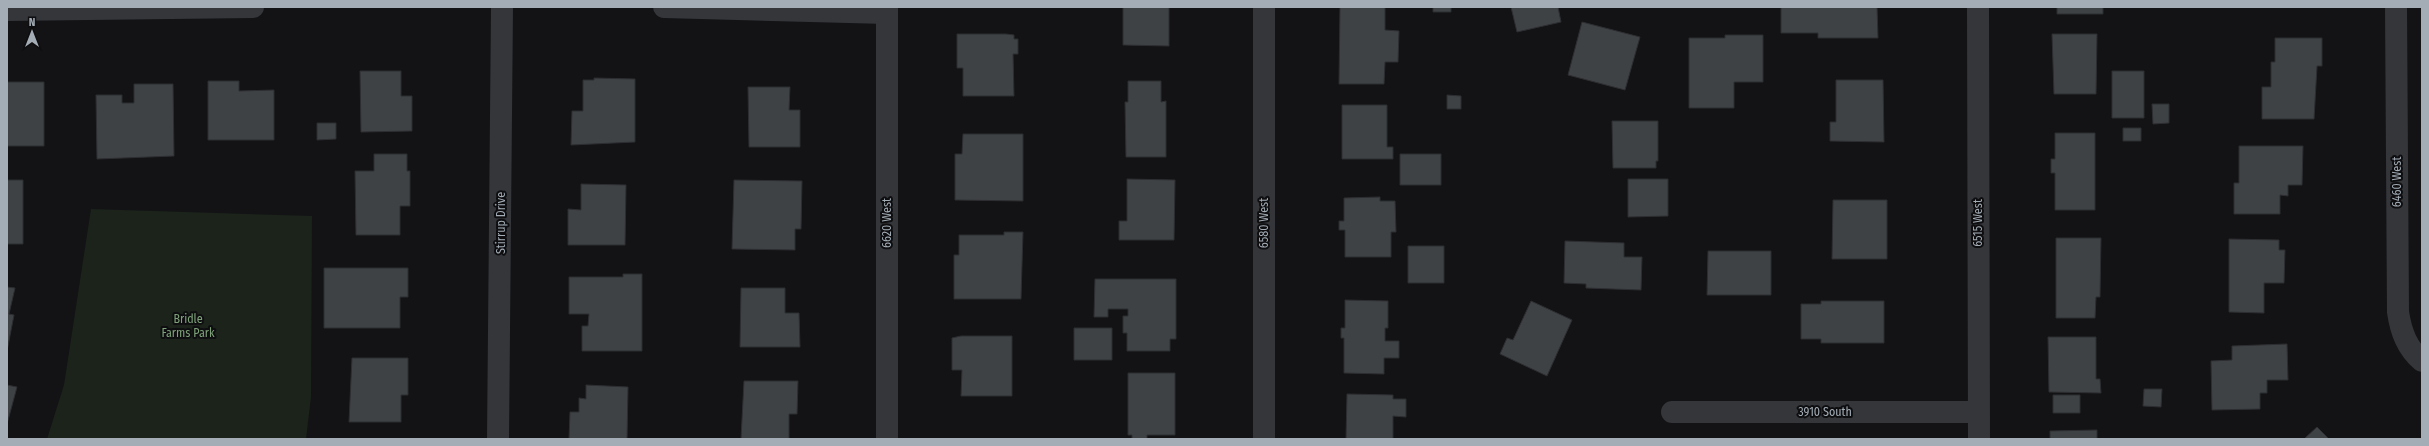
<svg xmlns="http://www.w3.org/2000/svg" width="2429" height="446" font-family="'Fira Sans Condensed',sans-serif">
	<rect width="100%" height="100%" fill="#131315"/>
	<path fill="#1b231b" d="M91,209l221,7 -1,181 -5,42h-259l17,-54z"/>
	<path fill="#3f4245" stroke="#2d2e31" d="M1123,7h46v39l-46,-1z
		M1340,7h45v23l14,1 -1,31h-13l-1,22h-45z
		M1433,7h18v5h-18z
		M1511,7h47l3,15 -44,10z
		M1781,7h96l1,31h-60v-5h-37z
		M2057,7h46v7h-46z
		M1582,22l58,15 -15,53 -57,-15z
		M957,34h49l8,1v4h4v15h-5l1,42h-51v-28h-6z
		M2052,34h45l-1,60h-42z
		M1725,35h38v47h-29v26h-45v-70h36z
		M2275,38h47v28h-5l-3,53h-52v-32h9v-25h4z
		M360,71h41v25h11v35l-51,1z
		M2112,71h32v47h-32z
		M594,78l41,1v63l-64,3 1,-34h11v-31h11z
		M1836,80h47l1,62 -54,-1v-19h6z
		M208,81h31v10l35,-1v50h-66z
		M1128,81h33v21l5,-1v56h-40l-1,-55h3z
		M7,82h37v64h-37z
		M134,84h39l1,72 -77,3 -1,-64h26v8h12z
		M748,87h42l-1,23h11v37h-51z
		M1447,95l14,1v13h-14z
		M2152,104h17v19l-16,1z
		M1342,105h45v42h6v12h-51z
		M1612,121h46v40h-2v7h-43z
		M317,123h19v16l-19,1z
		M2123,128h18v13h-18z
		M2055,133h40v77h-40v-37h-4v-14h4z
		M963,134h60v67l-68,-1v-46h7z
		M2239,146h64l-1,39h-14v11l-8,-1v19h-46v-31h5z
		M374,154h33v17h3v35h-10v29h-44l-1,-64h19z
		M1400,154h41v31h-41z
		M1127,179l48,1 -1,60h-55v-19h8z
		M1628,179h40v37l-40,1z
		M7,180h16v64h-16z
		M734,180l68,1 -1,48h-6v21l-63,-1z
		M581,184l45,1 -1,60h-57v-36l13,1z
		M1380,197v4h15l1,31h-5v25h-46v-27h-6v-9h5v-23z
		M1833,200h54v59h-55z
		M1004,232h19l-2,67h-67v-44h5v-20h45z
		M2056,238h45l-1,59h-4l-1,21h-39z
		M2229,239l50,1v10h6l-1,33h-20v30l-35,-1z
		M1565,241l59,2v14h18l-1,33 -55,-2v-4l-22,-1z
		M1408,246h36v37h-36z
		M1708,251h63v44h-64z
		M324,268h84v29h-8v31h-76z
		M623,274h19v77h-60v-25h6l1,-12h-20v-37h54z
		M1095,279h81v60h-6v12h-43v-18h-4v-17h5v-7h-20v8h-14z
		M7,287l8,1 -6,26 5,1 -7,36z
		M741,288h44v25h14l1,34h-60z
		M1345,300l43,1v27h-3v13h14v17h-15v16l-40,-1v-35h-3v-10h4z
		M1531,301l41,19 -25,56 -47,-22 7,-16 6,2z
		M1821,301h63v42h-63v-4h-20v-35h20z
		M1074,328h38v32h-38z
		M961,336h51v60h-51l1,-26h-10v-32z
		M2048,337h48v42h4l1,14 -52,-1z
		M2287,344l1,36h-21v13h-7v16l-48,1 -1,-49 21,-1v-14z
		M352,358h56v37h-7v27h-52z
		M1128,373h47v62h-28v4h-15v-4h-4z
		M744,381h54l-1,33h-8v25h-48z
		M7,385l10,2 -10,37z
		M586,385l42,2 -1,52h-58l1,-27h9v-14l7,1z
		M2144,389h18l-1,18 -18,-1z
		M1347,394l46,1v4h13v18l-13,-1v23h-47z
		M2053,395h27v18h-27z
		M2317,427l12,12h-25z
		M2097,430v9h-47v-8z"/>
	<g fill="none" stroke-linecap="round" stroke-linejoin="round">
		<path stroke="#34363a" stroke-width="22" d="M664,7l223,6
			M887,7v432
			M1264,7v432
			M1978,7l1,432
			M2396,7l2,305c3,20 9,36 24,49
			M7,10l246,-3
			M1672,412h307
			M498,439l4,-432"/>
	</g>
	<g text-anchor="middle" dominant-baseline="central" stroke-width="4" stroke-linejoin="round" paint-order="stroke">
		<g font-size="12" fill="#a4adb6" stroke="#0e0e10">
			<text transform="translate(2397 182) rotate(-90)">6460 West</text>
			<text transform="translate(501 223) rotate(-90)">Stirrup Drive</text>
			<text transform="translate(887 223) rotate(-90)">6620 West</text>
			<text transform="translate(1264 223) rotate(-90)">6580 West</text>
			<text transform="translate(1978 223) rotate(-90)">6515 West</text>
			<text x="1825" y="412">3910 South</text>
		</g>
		<g font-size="12" fill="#7fa27a" stroke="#0e0e10">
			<text x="188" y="319">Bridle<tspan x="188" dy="14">Farms Park</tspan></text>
		</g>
	</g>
	<rect width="2429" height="446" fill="none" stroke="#a4adb6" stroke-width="16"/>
	<g transform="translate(32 32)" stroke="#0e0e10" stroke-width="3" paint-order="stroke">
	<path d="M0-3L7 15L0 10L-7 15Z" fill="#a4adb6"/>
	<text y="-6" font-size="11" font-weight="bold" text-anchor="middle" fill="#a4adb6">N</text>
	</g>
</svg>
